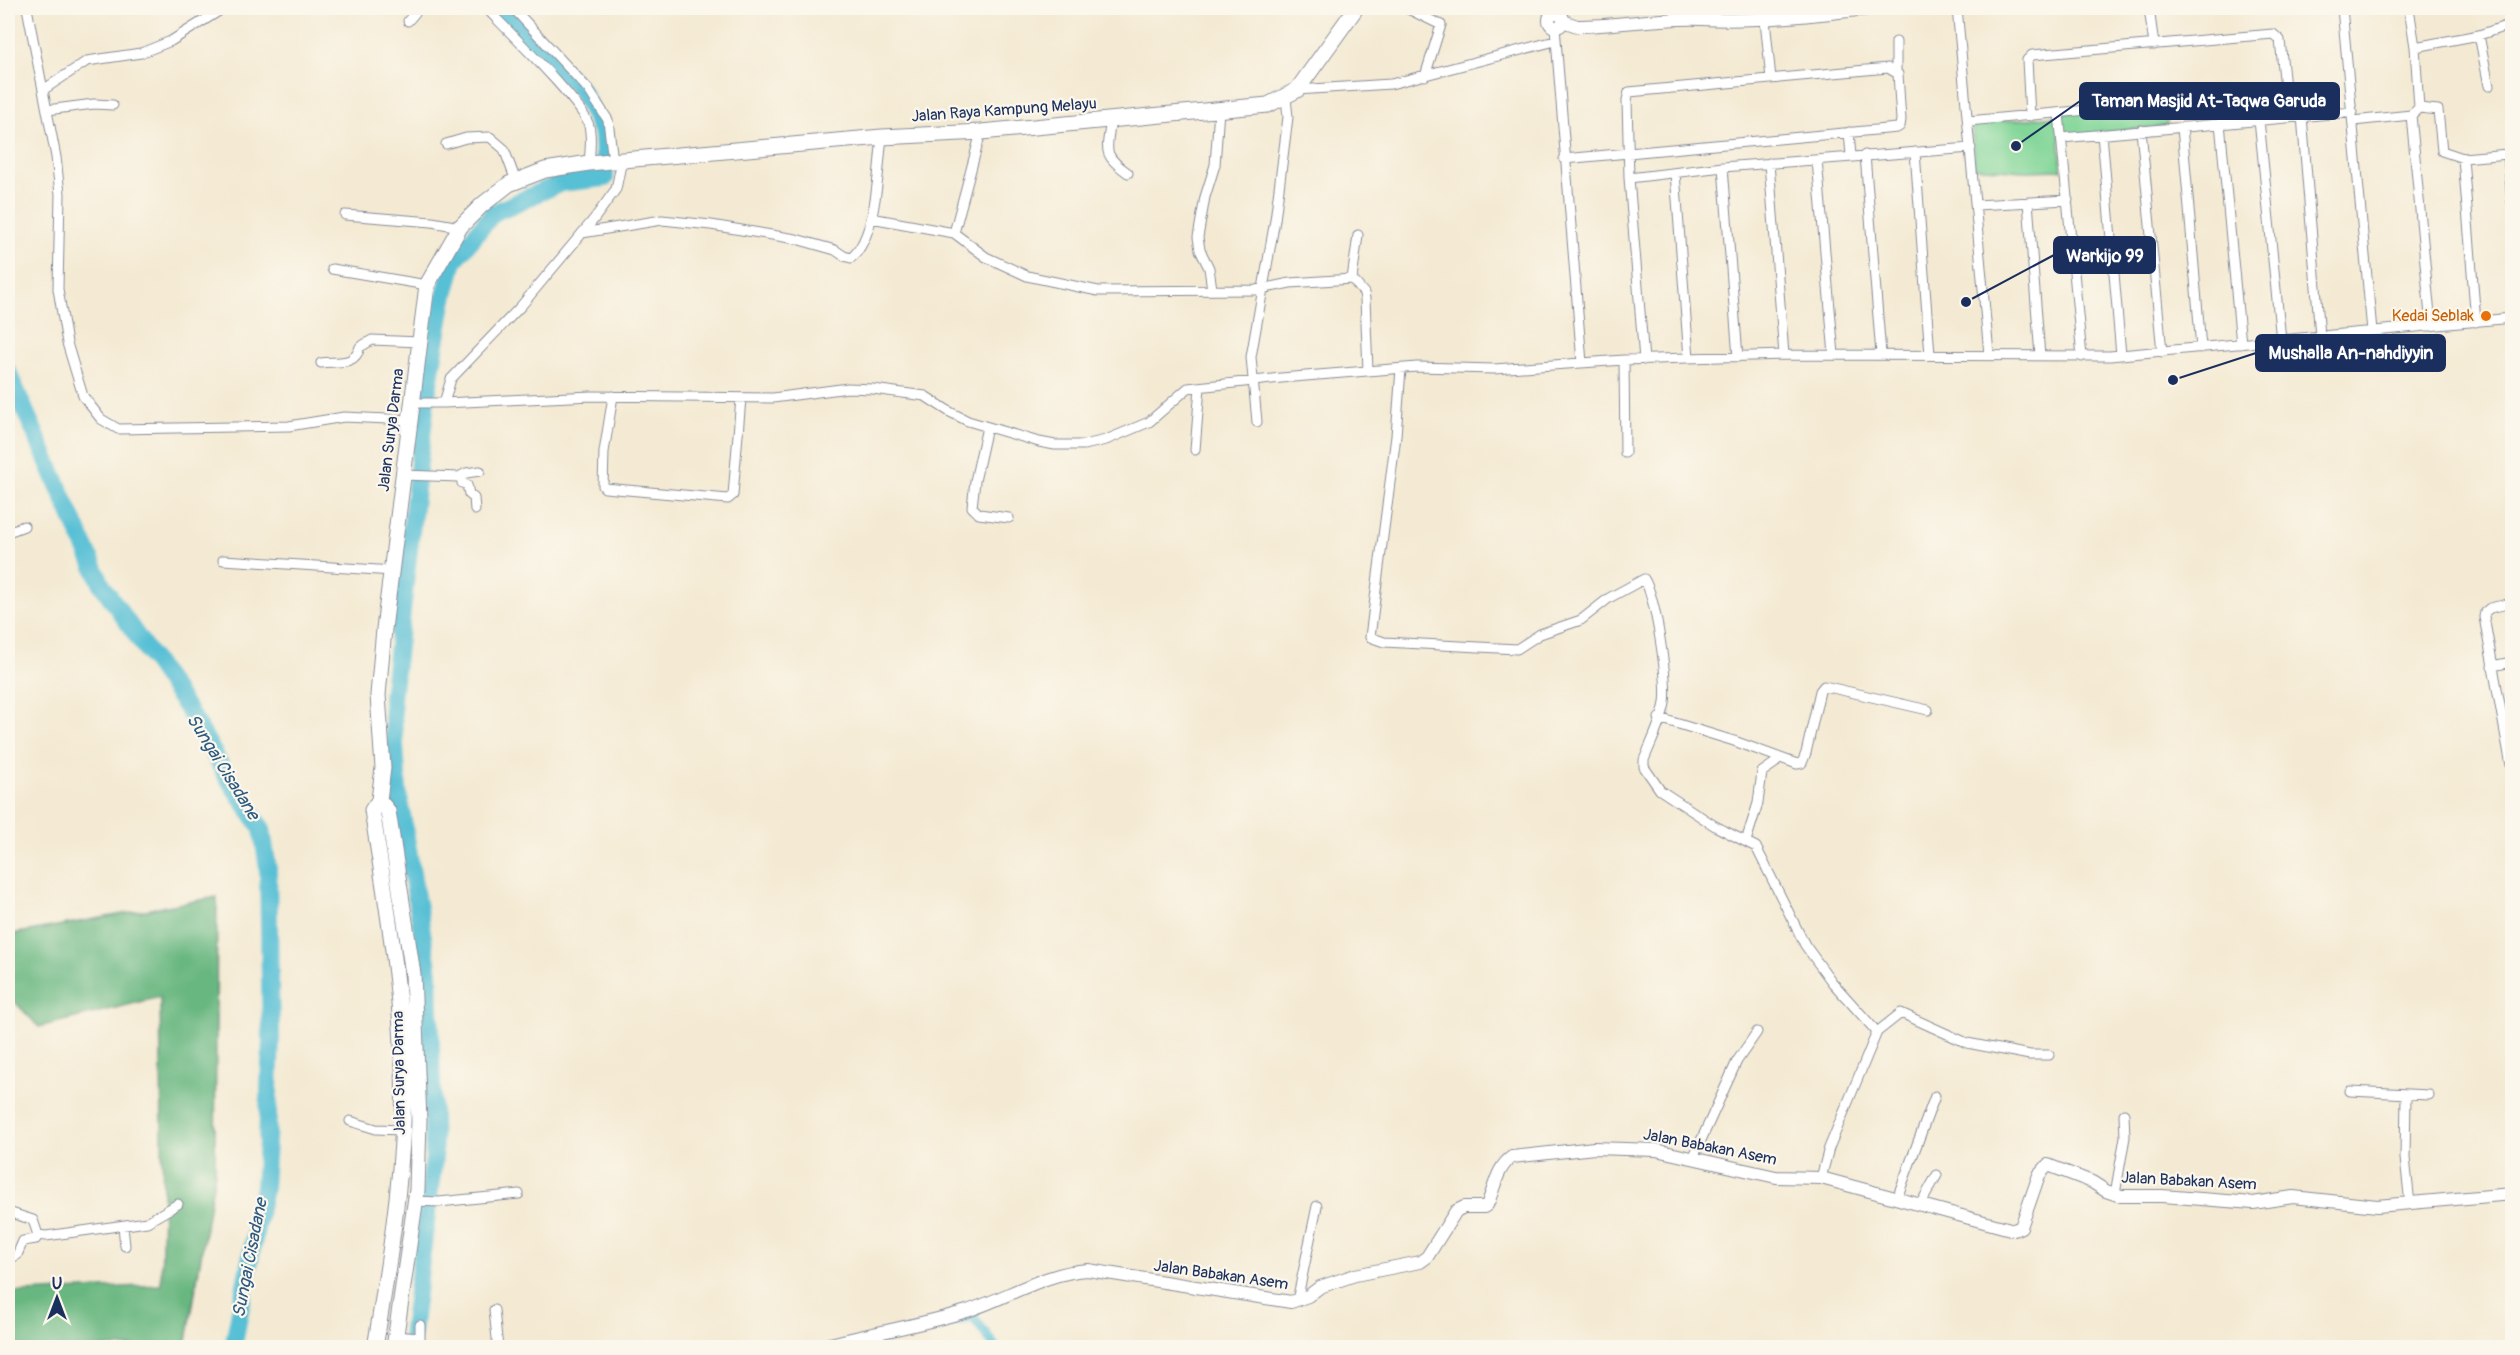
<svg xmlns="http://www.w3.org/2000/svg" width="2520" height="1355" font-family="Pangolin,sans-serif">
	<rect width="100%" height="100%" fill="#fbf7ec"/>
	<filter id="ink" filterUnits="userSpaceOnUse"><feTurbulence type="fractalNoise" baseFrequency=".0167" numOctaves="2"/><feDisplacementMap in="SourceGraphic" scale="12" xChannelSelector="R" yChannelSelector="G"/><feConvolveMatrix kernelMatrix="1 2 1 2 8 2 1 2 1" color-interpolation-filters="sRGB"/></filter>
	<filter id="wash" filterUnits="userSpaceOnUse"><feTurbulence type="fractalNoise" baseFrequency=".008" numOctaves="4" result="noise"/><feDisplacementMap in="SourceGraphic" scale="24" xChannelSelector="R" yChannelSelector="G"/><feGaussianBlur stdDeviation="1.35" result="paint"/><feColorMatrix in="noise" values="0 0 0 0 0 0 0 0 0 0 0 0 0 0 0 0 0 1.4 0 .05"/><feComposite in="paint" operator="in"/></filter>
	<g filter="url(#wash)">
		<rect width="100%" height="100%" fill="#f4ead3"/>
		<path fill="#82d698" stroke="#4e827b" stroke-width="1.5" d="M2167,103v23l-105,11 -1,-24z
			M2058,116l4,54 -38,1 -50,-4 -2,-43z"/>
		<path fill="#69b780" stroke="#42736f" stroke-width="1.5" d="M217,897l-2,275 -29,175h-178v-54l153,-8 2,-81 -3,-207 -121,30 -31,-32v-60z"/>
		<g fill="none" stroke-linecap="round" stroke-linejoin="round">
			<path stroke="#58c0d5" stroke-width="10" d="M937,1325l36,-8 23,31
				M846,1348l76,-19"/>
			<path stroke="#58c0d5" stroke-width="18" d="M8,372l94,213 94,137 31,55 35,52 6,40 3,170 -4,103 -3,45 -31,161
				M410,1348l24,-190 -5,-185 -31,-182 -6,-92 34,-298 17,-98 11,-42 39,-48 68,-30 44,-5 -2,-44 -22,-44 -82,-82"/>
		</g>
	</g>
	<g filter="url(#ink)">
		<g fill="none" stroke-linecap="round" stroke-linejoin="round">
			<g stroke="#888c98" stroke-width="11">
				<path id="minor" d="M27,8l29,149 4,37 -2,95 9,54 16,53 18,23 17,10 171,-3 55,-9 65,3
					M486,8c19,20 99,97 103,118 3,12 1,25 0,37
					M513,8l75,81 20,31 5,41
					M1406,8l35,17 -16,51
					M1957,8l32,346
					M2149,8l5,37
					M2342,8l30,323
					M2409,8l6,39 64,-12 33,-11
					M1765,20l6,59
					M408,21l11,-13
					M1555,27l27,336
					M2479,35l10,51
					M1896,42v30
					M43,90l44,-29 54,-8 30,-12 48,-30
					M1297,90l94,-6 164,-43
					M2419,108l19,2 4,41 21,7
					M47,110l47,-6 19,1
					M2059,113l23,244
					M2411,115l20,211
					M2030,116l-3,-56 5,-5 241,-21 7,6 8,76
					M2302,116l18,220
					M1111,120c-4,30 -10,34 17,53
					M2259,120l22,220
					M1968,121l317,-29
					M2353,121l58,-6 8,-7 -4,-61
					M2220,123l21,221
					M2182,127l19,221
					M2141,130l21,222
					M1849,132l2,24
					M2102,134l19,221
					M2062,138l291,-26
					M446,144l20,-6 24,-1 14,12 12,32
					M1915,152l15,203
					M1865,155l16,199
					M1564,159l333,-31 3,-2 1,-6 -3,-46 -10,-6 -259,24 -2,8 2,78 15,182
					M1817,160l17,195
					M1769,163l15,192
					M1723,167l15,190
					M1675,173l14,185
					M1629,178l94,-11 248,-19
					M2028,202l12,154
					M1976,205l92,-5
					M345,215l87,7 28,5
					M871,218l83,15 32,24 41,19 71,15 158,-1 34,-7 62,-4 6,-44
					M582,233l80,-13 49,5 85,14 39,11 9,6 7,2c26,-21 27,-89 31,-121
					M954,233l27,-101
					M332,269l95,16
					M1352,279l12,14 1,6 3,71
					M1212,289l-3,-21 -9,-18 -2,-13 7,-40 10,-32 4,-55
					M2476,322l-13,-164 45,-4 4,48
					M1624,360l1,93
					M321,363c17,-2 34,3 39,-16l12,-7 48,2
					M1401,369l-5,67 -26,201 14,5 133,7 23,-15 41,-14 28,-22 35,-19c12,19 24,101 21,124 -3,18 -14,39 -21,57v7l16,23 55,36 41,21 49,98 27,37 45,50 -48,116 -8,30
					M613,396l-9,56 -1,34 2,2 123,11 5,-4 8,-97
					M411,403h33l148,-7 181,2 75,-10 25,1 52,7 25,16 18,9 71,21 16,3h29l22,-5 43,-18 39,-34 93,-10 136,-11 77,2 130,-9 160,-5 326,1 402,-38
					M444,403l7,-24 70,-73 73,-87 22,-30 6,-29
					M1257,422l-6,-65 24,-137 13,-103 -2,-19
					M987,427l-12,54 -3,26 7,7 30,4
					M1195,450l5,-63
					M403,475l56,2 7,-4 14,-2
					M461,476l1,7 5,2 2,9 5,4 1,12
					M8,532l16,-6
					M223,560l170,11
					M2512,603l-22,5 -5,4 -1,5 28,154
					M2492,666l20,-4
					M1659,718l75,23 63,23 5,-1 4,-10 14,-62 4,-5 104,24
					M1746,841l12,-38 4,-31 13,-9 2,-4
					M1877,1032l24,-19 66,30 63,12h19
					M2350,1091l79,4
					M2406,1095l-1,63 5,46
					M350,1121l26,8 26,1
					M1693,1158l44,-97 20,-29
					M2115,1194l10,-57 -1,-23
					M1897,1198l38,-102
					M416,1201l23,1 80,-8
					M1920,1205l17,-30
					M8,1212l25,8 5,15 8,1 101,-14 31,-18
					M123,1226l2,20
					M8,1260l9,-5 6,-14 13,-2 2,-4
					M1297,1301l20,-95
					M494,1310l4,38
					M420,1325v23
					M395,1336l25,2"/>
			</g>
			<g stroke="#888c98" stroke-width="14">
				<path id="tertiary" d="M1549 20a7 7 0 1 1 14 0a7 7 0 1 1-14 0Z
					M1563,21l14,5c41,0 83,-9 125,-7 58,3 116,-5 175,-11
					M815,1348c51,-14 103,-22 152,-37 40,-13 79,-39 121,-41l203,32 17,-6 12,-9 35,-12 65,-13 7,-5 29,-46 8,-4h20l3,-2c8,-17 9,-37 25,-48l82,-9 62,2 120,27 45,1 193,52 7,-3 18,-52 9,-10 44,17 14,9 15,5h41l91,7 40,-6 84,9 135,-12"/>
			</g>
			<g stroke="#888c98" stroke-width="17">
				<path id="primary" d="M379,800l9,11 25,163 6,146 -2,70 -23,158
					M375,1348c12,-75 25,-150 28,-226 4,-105 -15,-208 -31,-312l7,-10 4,-32 -5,-73 6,-66 43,-344 33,-58 22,-22 27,-21 36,-14 44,-7 293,-26 99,-5 287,-27 29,-15 59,-82"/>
			</g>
			<use href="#minor" stroke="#fff" stroke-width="9"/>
			<use href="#tertiary" stroke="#fff" stroke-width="12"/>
			<use href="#primary" stroke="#fff" stroke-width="15"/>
		</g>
	</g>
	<circle fill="#e8710a" stroke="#fbf7ec" stroke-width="2" cx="2486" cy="316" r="6"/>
	<g text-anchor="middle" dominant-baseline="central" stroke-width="4.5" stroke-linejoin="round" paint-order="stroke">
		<g font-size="16" fill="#1b2f5e" stroke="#fbf7ec">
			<text transform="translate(1004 110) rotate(-4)">Jalan Raya Kampung Melayu</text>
			<text transform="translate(391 430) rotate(-83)">Jalan Surya Darma</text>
			<text transform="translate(399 1073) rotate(-91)">Jalan Surya Darma</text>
			<text transform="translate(1710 1147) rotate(11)">Jalan Babakan Asem</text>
			<text transform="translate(2189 1181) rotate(3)">Jalan Babakan Asem</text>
			<text transform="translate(1221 1275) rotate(8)">Jalan Babakan Asem</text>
		</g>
		<g font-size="16" fill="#c56008" stroke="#fbf7ec" text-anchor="end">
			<text x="2474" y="316">Kedai Seblak</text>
		</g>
		<g font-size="18" font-style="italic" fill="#2d5a82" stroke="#fbf7ec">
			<text transform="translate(223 767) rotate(58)">Sungai Cisadane</text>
			<text transform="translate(250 1258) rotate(-79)">Sungai Cisadane</text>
		</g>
	</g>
	<path fill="none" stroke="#1b2f5e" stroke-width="2" d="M2016 146L2080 101M1966 302L2054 255M2173 380L2256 353"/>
	<g fill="#1b2f5e" stroke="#fbf7ec" stroke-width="2">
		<circle cx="2016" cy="146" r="6"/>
		<circle cx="1966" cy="302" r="6"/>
		<circle cx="2173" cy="380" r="6"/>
	</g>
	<g fill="#1b2f5e" stroke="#1b2f5e" stroke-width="2">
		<rect x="2080" y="83" width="259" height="36" rx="6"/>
		<rect x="2054" y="237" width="101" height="36" rx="6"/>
		<rect x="2256" y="335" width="189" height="36" rx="6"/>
	</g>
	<g font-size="18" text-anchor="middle" font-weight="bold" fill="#fff">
		<text x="2209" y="107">Taman Masjid At-Taqwa Garuda</text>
		<text x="2105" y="262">Warkijo 99</text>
		<text x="2351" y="359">Mushalla An-nahdiyyin</text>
	</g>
	<rect width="2520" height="1355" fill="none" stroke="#fbf7ec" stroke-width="30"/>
	<g transform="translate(57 1298)" stroke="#fbf7ec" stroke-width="4.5" paint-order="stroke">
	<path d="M0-4.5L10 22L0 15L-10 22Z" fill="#1b2f5e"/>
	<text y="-9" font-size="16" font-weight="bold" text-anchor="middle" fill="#1b2f5e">U</text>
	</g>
</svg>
